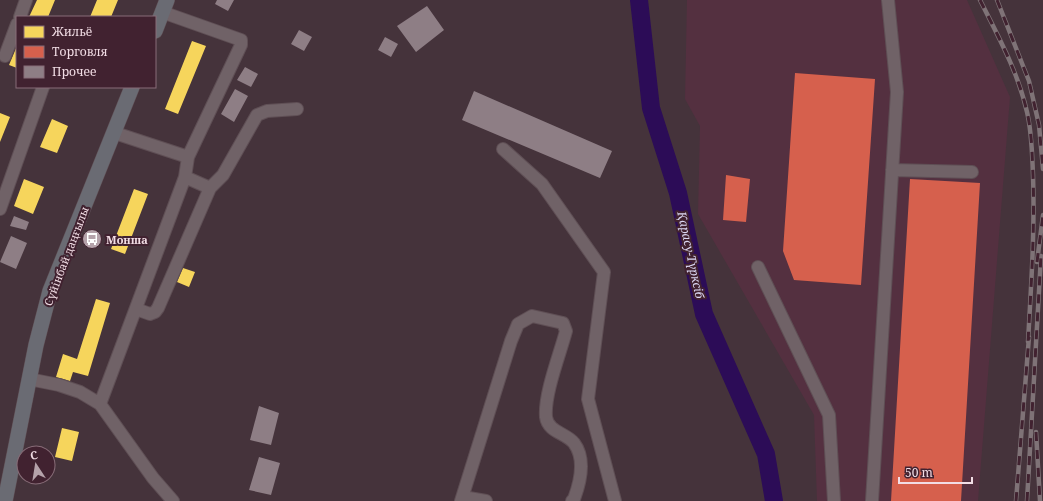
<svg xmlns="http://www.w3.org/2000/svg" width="1043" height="501" font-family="'Noto Serif',serif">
	<rect width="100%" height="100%" fill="#45333b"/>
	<path fill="#543040" d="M687,0h280l43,97 -32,404h-161l-3,-86 -116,-201 2,-88 -15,-27z"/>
	<path fill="#f6d55c" d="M37,0h18l-7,17h-19z
		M97,0h21l-7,17h-21z
		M192,41l14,5 -28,68 -13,-5z
		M17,46v22l-8,-3z
		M0,113l10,4 -10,25z
		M52,119l16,7 -11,27 -17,-6z
		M24,179l20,8 -11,27 -19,-8z
		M134,189l14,5 -23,60 -14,-5z
		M183,268l12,4 -6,15 -12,-5z
		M96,299l14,4 -22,73 -15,-4 -3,9 -14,-4 7,-23 14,5z
		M62,428l17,4 -7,29 -17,-4z"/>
	<path fill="#d6604d" d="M795,73l80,6 -14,206 -67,-5 -11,-29z
		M726,175l24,4 -4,43 -23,-2z
		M910,179l70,4 -19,318h-70z"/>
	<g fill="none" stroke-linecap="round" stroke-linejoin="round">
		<path stroke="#2c0c57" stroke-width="18" d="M639,0l12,108 27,85 26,121 62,140 8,47"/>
	</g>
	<path fill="#8e7e85" d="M217,0h17l-6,11 -13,-7z
		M427,6l17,24 -28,22 -19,-26z
		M299,30l13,7 -8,14 -13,-7z
		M385,37l13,7 -7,13 -13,-7z
		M245,67l13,7 -7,13 -14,-7z
		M235,89l13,7 -14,26 -13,-8z
		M474,91l138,60 -12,27 -138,-58z
		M14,216l15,6 -3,8 -16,-4z
		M11,236l16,7 -11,26 -16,-7z
		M259,406l20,7 -8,32 -21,-5z
		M259,457l21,6 -9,32 -22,-5z"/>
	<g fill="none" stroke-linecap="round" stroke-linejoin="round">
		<g stroke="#5f4f55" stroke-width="14">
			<path id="minor" d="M162,12l79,28v5l-53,112
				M20,17l6,-17
				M5,56l12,-32
				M503,149l39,35 62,88 -16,127 27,102
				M892,170l80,2
				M185,177l25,11 13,-13 34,-60 10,-4 30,-2
				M0,209l43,-122
				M758,267l71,148 5,86
				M136,309l14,5 5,-2 3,-4 52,-120
				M29,379l30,6 21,7 20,12 53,74 20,23
				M100,404l85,-227 3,-20 -73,-24
				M463,497l23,4
				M461,501l50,-160 7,-17 14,-8 31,7 3,8c-6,23 -22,63 -20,86 2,15 20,16 28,26 12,16 6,40 0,56l-2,2
				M872,501l25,-409 -9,-92"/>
		</g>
		<g stroke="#5f4f55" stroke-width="16">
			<path id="major" d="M155,31l12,-31
				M5,501l31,-156 14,-54 82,-204"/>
		</g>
		<use href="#minor" stroke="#706267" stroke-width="12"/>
		<use href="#major" stroke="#6a6b73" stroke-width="15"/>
		<g stroke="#7f7377" stroke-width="4.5">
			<path id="rail" d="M980,0c18,36 38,72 47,112 5,21 5,42 6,63 2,56 -2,112 -5,167
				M997,0l32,81 10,44 4,44
				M1037,262l6,-47
				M1036,432l4,69
				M1016,501l13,-164
				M1027,501l14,-245"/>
		</g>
		<use href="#rail" stroke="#412230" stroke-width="3" stroke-dasharray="9" stroke-linecap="butt"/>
	</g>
	<defs>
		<g id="bus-disc" transform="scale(1)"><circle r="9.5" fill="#b5a2aa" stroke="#412230"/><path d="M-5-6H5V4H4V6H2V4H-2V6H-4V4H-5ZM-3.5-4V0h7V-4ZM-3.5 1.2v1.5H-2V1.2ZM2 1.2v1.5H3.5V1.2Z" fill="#fff"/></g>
	</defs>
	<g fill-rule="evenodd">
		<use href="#bus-disc" x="92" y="239"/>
	</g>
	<g text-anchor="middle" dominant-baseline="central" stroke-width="4" stroke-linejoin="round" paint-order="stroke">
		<g font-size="11" font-weight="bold" fill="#f2dde5" stroke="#412230" text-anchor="start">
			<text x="106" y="239">Монша</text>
		</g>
		<g font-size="11" fill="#f2dde5" stroke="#412230">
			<text transform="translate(66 256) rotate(-69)">Сүйінбай даңғылы</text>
		</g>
		<g font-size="12" font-style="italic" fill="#dcd8f4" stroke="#412230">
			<text transform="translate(691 255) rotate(78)">Қарасу-Түрксіб</text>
		</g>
	</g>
	<rect x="16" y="16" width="140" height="72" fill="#412230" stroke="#886d78"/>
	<rect x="24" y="26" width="20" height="12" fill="#f6d55c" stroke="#886d78"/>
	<text x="52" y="36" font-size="12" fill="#f2dde5">Жильё</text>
	<rect x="24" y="46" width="20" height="12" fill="#d6604d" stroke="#886d78"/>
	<text x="52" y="56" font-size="12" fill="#f2dde5">Торговля</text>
	<rect x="24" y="66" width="20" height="12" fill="#8e7e85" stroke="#886d78"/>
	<text x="52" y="76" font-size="12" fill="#f2dde5">Прочее</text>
	<g transform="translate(36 465) rotate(348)"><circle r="19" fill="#412230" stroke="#886d78"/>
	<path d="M0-3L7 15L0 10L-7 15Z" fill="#b5a2aa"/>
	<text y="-6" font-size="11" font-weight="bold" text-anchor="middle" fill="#f2dde5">С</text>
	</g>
	<path d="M899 477v6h73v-6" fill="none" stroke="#f2dde5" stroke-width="2"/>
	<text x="905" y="477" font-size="12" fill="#f2dde5" stroke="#412230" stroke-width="3" paint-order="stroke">50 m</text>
</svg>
